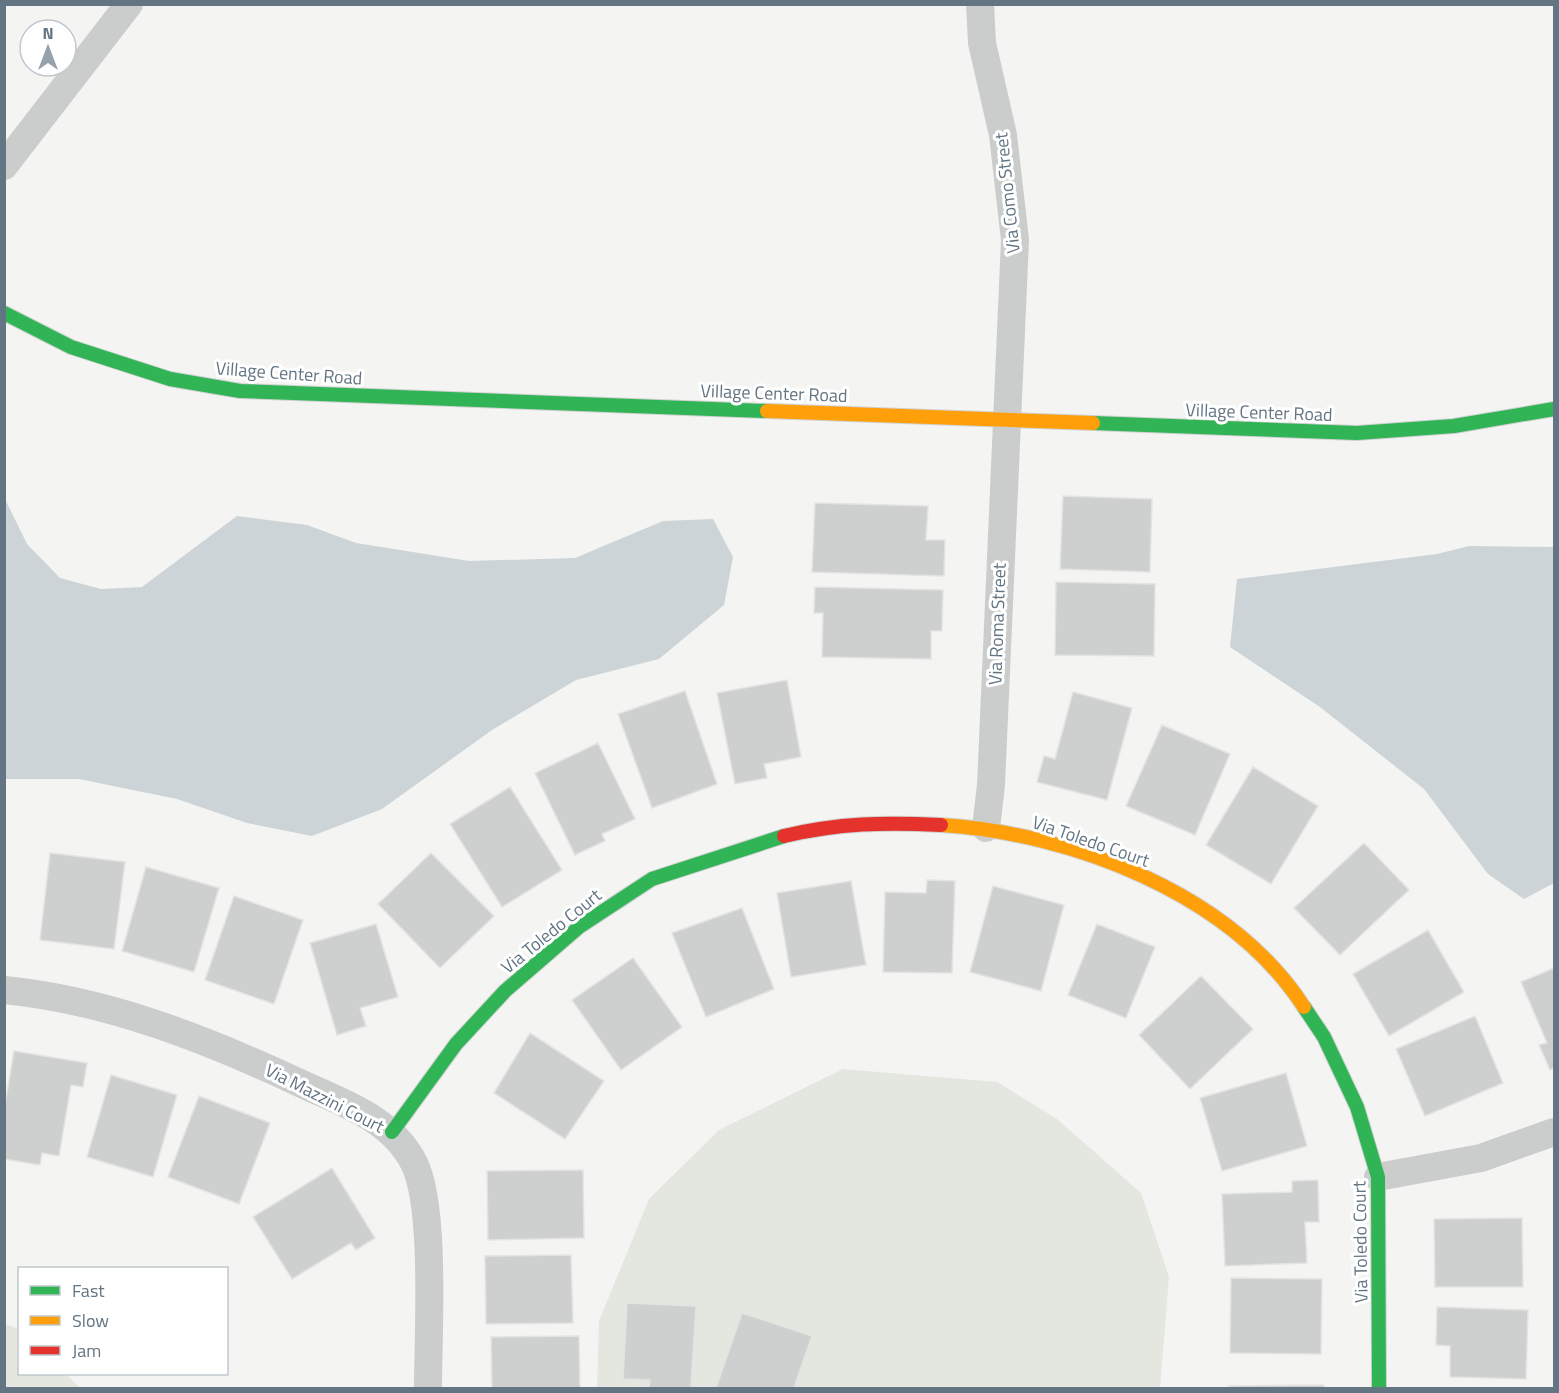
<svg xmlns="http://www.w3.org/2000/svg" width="1559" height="1393" font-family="'Titillium Web',sans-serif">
	<rect width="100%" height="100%" fill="#f4f4f2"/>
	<path fill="#e4e7e0" d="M843,1069l154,13 60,37 84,74 28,84 -9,111h-563l2,-67 50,-122 70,-69z
		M5,1324l14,5 1,45h46l14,14h-75z"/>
	<path fill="#ccd4d7" d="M5,499l22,45 33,34 41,11 41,-2 95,-71 70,9 49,18 113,18 106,-3 88,-37 50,-2 20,38 -9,48 -65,54 -83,21 -84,50 -110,79 -70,27 -65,-13 -70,-24 -98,-20h-74z
		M1469,546l85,1v336l-30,16 -36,-25 -64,-85 -104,-82 -90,-60 7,-68 200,-25z"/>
	<path fill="#ced0cf" stroke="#e3e3e2" stroke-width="1.5" d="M1063,496l89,3 -2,73 -90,-3z
		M815,503l113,3 -2,34h19l-1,36 -132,-4z
		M1056,582l99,2 -1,72 -99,-1z
		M815,587l128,3 -1,41h-11v28l-109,-2 1,-44h-9z
		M787,680l14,77 -37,7 3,14 -32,6 -18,-91z
		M685,691l32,93 -65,24 -34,-94z
		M1073,692l59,16 -25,92 -70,-18 7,-26 11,3z
		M1162,725l68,29 -35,81 -69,-29z
		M598,743l37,76 -33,15 3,7 -30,14 -40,-82z
		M1253,767l65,39 -47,78 -65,-39z
		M510,787l52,83 -60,37 -52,-83z
		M1364,843l45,47 -69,65 -46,-47z
		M50,853l75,9 -11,87 -74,-9z
		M431,853l63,63 -54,52 -62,-64z
		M146,867l73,21 -25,84 -72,-21z
		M927,880l28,1 -3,92 -69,-1 2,-80 41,1z
		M851,881l15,84 -75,12 -14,-84z
		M993,886l71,19 -23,86 -71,-19z
		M234,896l69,24 -29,84 -69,-24z
		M742,908l32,81 -68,28 -34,-84z
		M376,924l22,73 -38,11 6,18 -29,9 -27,-92z
		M1097,924l58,23 -29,71 -58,-23z
		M1428,930l36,62 -75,44 -36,-62z
		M633,958l49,69 -61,43 -49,-70z
		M1554,968v100l-4,2 -11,-25 8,-2 -26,-61z
		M1201,976l52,53 -63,60 -51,-54z
		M1475,1016l28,67 -78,33 -29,-67z
		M530,1033l74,48 -39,58 -71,-46z
		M14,1051l73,12 -4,24 -12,-2 -12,71 -17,-3 -2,12 -36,-6v-48z
		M1286,1073l21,73 -85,25 -22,-73z
		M111,1075l66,20 -24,82 -66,-20z
		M199,1096l71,27 -31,81 -71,-27z
		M332,1168l43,70 -19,12 -5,-7 -59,36 -39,-62z
		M583,1170l1,68 -96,2 -1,-69z
		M1318,1180l1,42h-14l2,41 -82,3 -3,-72 70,-2v-11z
		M1522,1218l1,69h-88l-1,-68z
		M571,1255l2,68 -87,1 -1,-68z
		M1231,1278l91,1 -1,75 -91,-1z
		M627,1303l69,3 -5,82h-42l1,-8 -27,-1z
		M1437,1307l91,3 -2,69 -76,-2v-31l-14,-1z
		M742,1313l70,23 -18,52h-78z
		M579,1336l1,52h-88l-1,-51z
		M1324,1385v3h-95v-2z"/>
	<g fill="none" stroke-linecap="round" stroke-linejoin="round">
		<g stroke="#d0d2d2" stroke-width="16">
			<path id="fast" d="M4,313l67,34 99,32 70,12 527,20
				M1093,423l264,10 97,-7 100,-17
				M1304,1007l20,30 33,70 21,70 1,211
				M392,1132l64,-88 49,-53 74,-64 73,-48 132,-43"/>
		</g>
		<g stroke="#d0d2d2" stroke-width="16">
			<path id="slow" d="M767,411l326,12
				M941,825c130,8 289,68 363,182"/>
		</g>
		<g stroke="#d0d2d2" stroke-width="16">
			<path id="jam" d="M784,836c55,-13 101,-14 157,-11"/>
		</g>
		<path stroke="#cbcdcd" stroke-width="28" d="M980,4l2,39 21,92 12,105 -24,545 -5,43
			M4,166l125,-162
			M4,990c104,10 204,50 298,94 41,19 90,35 112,79 22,44 14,172 14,225
			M1378,1177l103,-19 73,-26"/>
		<use href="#fast" stroke="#30b455" stroke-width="14"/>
		<use href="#slow" stroke="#ff9f0a" stroke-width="14"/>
		<use href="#jam" stroke="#e5322d" stroke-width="14"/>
	</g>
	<g text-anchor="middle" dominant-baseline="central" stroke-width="6" stroke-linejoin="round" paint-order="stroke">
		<g font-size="18" fill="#637583" stroke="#fff">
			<text transform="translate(1007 193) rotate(-96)">Via Como Street</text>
			<text transform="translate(289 373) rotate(4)">Village Center Road</text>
			<text transform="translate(774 393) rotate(2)">Village Center Road</text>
			<text transform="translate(1259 412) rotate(2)">Village Center Road</text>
			<text transform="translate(997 624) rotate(-88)">Via Roma Street</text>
			<text transform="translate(1091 841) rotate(19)">Via Toledo Court</text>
			<text transform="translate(551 931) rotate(-39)">Via Toledo Court</text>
			<text transform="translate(325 1098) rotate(27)">Via Mazzini Court</text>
			<text transform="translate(1360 1242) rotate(-91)">Via Toledo Court</text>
		</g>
	</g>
	<rect width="1559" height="1393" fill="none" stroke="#637583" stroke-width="12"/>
	<rect x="18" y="1267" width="210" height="108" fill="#ffffff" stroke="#c1c8cd" stroke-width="1.5"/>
	<rect x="30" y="1286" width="30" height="9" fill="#30b455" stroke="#c1c8cd" stroke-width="1.5"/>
	<text x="72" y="1297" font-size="18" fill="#637583">Fast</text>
	<rect x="30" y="1316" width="30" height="9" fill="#ff9f0a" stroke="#c1c8cd" stroke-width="1.5"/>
	<text x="72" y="1327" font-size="18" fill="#637583">Slow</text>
	<rect x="30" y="1346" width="30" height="9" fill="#e5322d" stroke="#c1c8cd" stroke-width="1.5"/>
	<text x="72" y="1357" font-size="18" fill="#637583">Jam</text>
	<g transform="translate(48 48)"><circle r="28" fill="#ffffff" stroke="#c1c8cd" stroke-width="1.5"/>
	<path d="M0-4.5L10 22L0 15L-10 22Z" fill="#96a1aa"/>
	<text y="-9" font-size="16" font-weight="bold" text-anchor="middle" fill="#637583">N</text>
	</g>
</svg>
